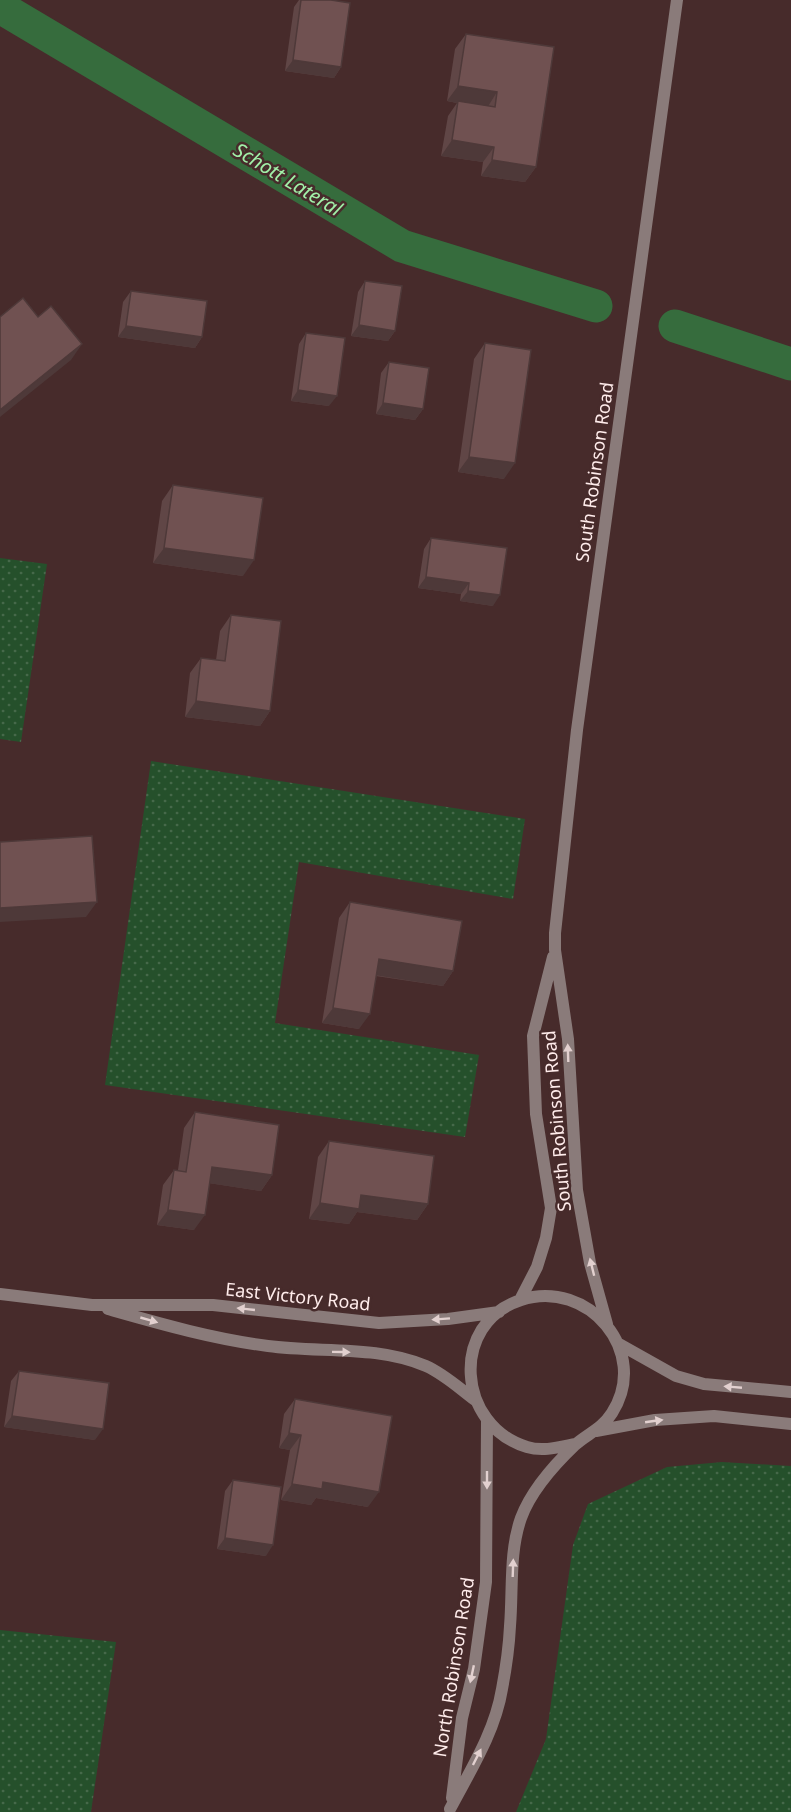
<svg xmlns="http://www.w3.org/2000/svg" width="791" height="1812" font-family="'Noto Sans',sans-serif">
	<defs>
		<pattern id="green-dots" width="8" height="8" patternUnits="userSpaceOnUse" patternTransform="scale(1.5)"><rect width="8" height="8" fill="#25502b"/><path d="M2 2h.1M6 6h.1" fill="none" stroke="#46694a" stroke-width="1.8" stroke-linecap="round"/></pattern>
	</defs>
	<rect width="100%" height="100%" fill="#472b2b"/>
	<path fill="url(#green-dots)" d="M0,558l47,6 -26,178 -21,-3z
		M151,761l374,58 -12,80 -214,-37 -24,161 204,32 -14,82 -360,-52z
		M722,1462l69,4v346h-275l30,-73 27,-194 15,-41 79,-37z
		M0,1630l116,12 -25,170h-91z"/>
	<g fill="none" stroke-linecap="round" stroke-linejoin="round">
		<path stroke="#366c3d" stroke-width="33" d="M0,7l402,239 194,60
			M675,326l116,38"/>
		<path stroke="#8a7b7a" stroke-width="12" d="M0,1294l92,11h121l166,18 69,-4 51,-7
			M520,1300l17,-33 9,-29 5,-30 -15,-94 -3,-78 20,-79
			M108,1309c53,15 105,30 160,37 52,7 109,-1 158,20 18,8 33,22 49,34
			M607,1324l-17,-61 -13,-73 -9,-151 -13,-89v-17l22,-203 100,-730
			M619,1344l57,32 28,8 87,8
			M596,1431l59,-11 59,-4 77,8
			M452,1798l10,-80 12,-49 12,-87 1,-161
			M450,1809c20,-38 45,-77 52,-120 4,-21 7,-42 8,-63 3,-36 -1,-74 11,-108 10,-27 33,-53 54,-73 12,-11 27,-16 37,-32 39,-61 -24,-135 -91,-113 -72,23 -64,126 6,147 16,5 33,0 49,-3"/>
	</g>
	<path fill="#604646" d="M299,0h32l10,67 -7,11 -49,-7 9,-64z
		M466,34l70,133 -11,15 -44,-6 2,-14 -42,-6 7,-40 9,-13 -10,-2 8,-52z
		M365,281l30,50 -7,10 -37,-5 7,-44z
		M131,291l71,46 -7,11 -77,-11 5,-35z
		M306,333l23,73 -38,-5 8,-57z
		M485,343l19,136 -46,-7 16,-113z
		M389,362l34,47 -8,11 -39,-6 5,-41z
		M173,485l70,91 -90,-13 9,-62z
		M431,538l62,68 -33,-5 1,-7 -43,-6 6,-39z
		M231,615l39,96 -10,15 -75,-9 5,-44 11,-15 15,2 4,-29z
		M350,902l103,69 -10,15 -67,-10 -17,53 -37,-6 17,-105z
		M195,1112l77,63 -11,16 -52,-8 -15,47 -37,-5 6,-40 11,-15h4l6,-42z
		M329,1141l99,63 -11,16 -60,-8 -8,12 -40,-5 9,-62z
		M19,1371l76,69 -91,-13 7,-46z
		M295,1399l73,108 -52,-9 -5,7 -30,-5 9,-50 -11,-2 5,-34z
		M233,1480l33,76 -49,-7 8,-58z"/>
	<path fill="#4e3939" d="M293,60l48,7 -7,11 -49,-7z
		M458,86l39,6 -10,16 -29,-7 -1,2 -10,-2z
		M452,140l42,7 -11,15 -42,-6z
		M492,160l44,7 -11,15 -44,-6z
		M359,325l36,6 -7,10 -37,-5z
		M126,326l76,11 -7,11 -77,-11z
		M82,344l-11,16 -71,57v-7z
		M298,390l39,6 -8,10 -38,-5z
		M383,403l40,6 -8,11 -39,-6z
		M469,457l46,6 -11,16 -46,-7z
		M164,548l90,12 -11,16 -90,-13z
		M426,577l43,6 -8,11 -43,-6z
		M468,591l32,4 -7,11 -33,-5z
		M196,701l74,10 -10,15 -75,-9z
		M97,902l-11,15 -86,5v-14z
		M379,959l74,12 -10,15 -75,-12z
		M333,1008l37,6 -11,15 -37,-6z
		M212,1167l60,8 -11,16 -60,-9z
		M361,1195l67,9 -11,16 -60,-8 -8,12 -40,-5 11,-16z
		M168,1210l37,5 -11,15 -37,-5z
		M12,1416l91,13 -8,11 -91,-13z
		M289,1433l12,2 -11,15 -11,-2z
		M323,1482l56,10 -11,15 -52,-9 -5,7 -30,-5 11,-16z
		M225,1538l48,7 -7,11 -49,-7z"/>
	<path fill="#705151" stroke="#4e3939" stroke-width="1.5" d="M301,0h30l19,3 -9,64 -48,-7z
		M466,34l88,13 -18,120 -44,-7 2,-13 -42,-7 6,-39 37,6 2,-15 -39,-6z
		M365,281l37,5 -7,45 -36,-6z
		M131,291l76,10 -5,36 -76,-11z
		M23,298l15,19 13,-11 31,38 -82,66v-93z
		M306,333l39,5 -8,58 -39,-6z
		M485,343l46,7 -16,113 -46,-6z
		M389,362l40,6 -6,41 -40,-6z
		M173,485l90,13 -9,62 -90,-12z
		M431,538l76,10 -7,47 -32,-4 1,-8 -43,-6z
		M231,615l50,6 -11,90 -74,-10 5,-43 24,3z
		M92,836l5,66 -97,6v-66z
		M350,902l112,19 -9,50 -74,-12 -9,55 -37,-6z
		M195,1112l84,13 -7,50 -60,-8 -7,48 -37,-5 6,-40 12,2z
		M329,1141l105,15 -6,48 -67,-9 -2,14 -39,-6z
		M19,1371l90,12 -6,46 -91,-13z
		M295,1399l97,17 -13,76 -56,-10 -1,7 -30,-5 9,-49 -12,-2z
		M233,1480l48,7 -8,58 -48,-7z"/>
	<defs><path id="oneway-solid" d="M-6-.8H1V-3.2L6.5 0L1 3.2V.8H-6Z" transform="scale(1.5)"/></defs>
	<g fill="#e2d0cf">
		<use href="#oneway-solid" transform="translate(568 1053) rotate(-92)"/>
		<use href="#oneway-solid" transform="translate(592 1267) rotate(-104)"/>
		<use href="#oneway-solid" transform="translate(246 1309) rotate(-174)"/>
		<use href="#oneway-solid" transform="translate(441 1319) rotate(176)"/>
		<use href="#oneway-solid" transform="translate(149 1320) rotate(16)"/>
		<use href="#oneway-solid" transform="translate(341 1352) rotate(1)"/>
		<use href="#oneway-solid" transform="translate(733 1387) rotate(-175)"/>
		<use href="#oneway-solid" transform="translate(654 1421) rotate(-8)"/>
		<use href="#oneway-solid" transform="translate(487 1480) rotate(90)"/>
		<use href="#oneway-solid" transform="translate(513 1568) rotate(-88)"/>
		<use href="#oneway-solid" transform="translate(472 1674) rotate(102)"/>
		<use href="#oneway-solid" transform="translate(477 1757) rotate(-63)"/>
	</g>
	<g text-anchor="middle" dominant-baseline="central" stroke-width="5" stroke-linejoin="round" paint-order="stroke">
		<g font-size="18" fill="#ffeceb" stroke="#472b2b">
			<text transform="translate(594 472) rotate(-82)">South Robinson Road</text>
			<text transform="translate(556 1121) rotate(-95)">South Robinson Road</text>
			<text transform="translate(298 1296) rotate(6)">East Victory Road</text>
			<text transform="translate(453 1667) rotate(-81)">North Robinson Road</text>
		</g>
		<g font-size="20" font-style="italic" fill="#a1f0a8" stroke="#472b2b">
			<text transform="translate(288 179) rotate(31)">Schott Lateral</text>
		</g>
	</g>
</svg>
